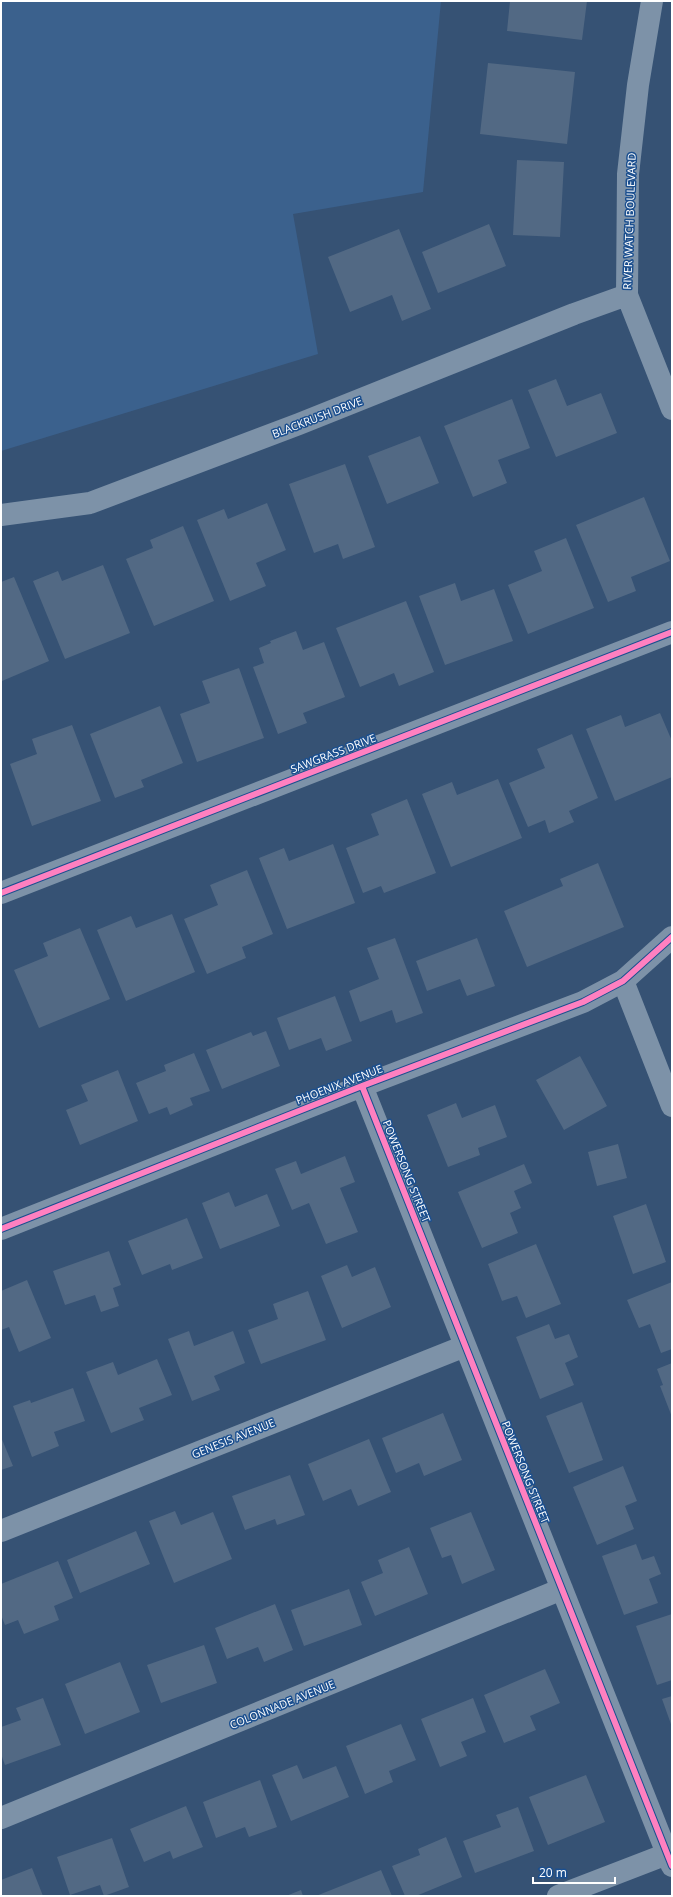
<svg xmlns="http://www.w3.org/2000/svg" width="673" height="1897" font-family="'Open Sans',sans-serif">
	<rect width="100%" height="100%" fill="#365274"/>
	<path fill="#3b618d" d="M1,1h440l-18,191 -130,22 25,140 -317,97z"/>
	<path fill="#526984" d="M510,1h77l-5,39 -75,-9z
		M488,63l87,9 -8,72 -87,-10z
		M517,160l47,2 -4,75 -47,-2z
		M489,224l17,42 -68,27 -16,-41z
		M399,229l32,80 -29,12 -10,-26 -42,17 -22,-55z
		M556,379l11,27 34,-13 16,40 -61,24 -28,-67z
		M512,399l18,49 -32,12 9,23 -34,14 -29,-71z
		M420,436l19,47 -52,21 -19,-48z
		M345,464l30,83 -32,12 -5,-15 -24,9 -25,-69z
		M644,497l26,64 -39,16 5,14 -28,11 -32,-77z
		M267,503l19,47 -30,13 10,23 -36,15 -33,-81 27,-11 4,10z
		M183,526l31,75 -60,25 -28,-67 27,-11 -3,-8z
		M566,538l28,70 -66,26 -20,-49 34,-14 -8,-20z
		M103,565l27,68 -65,26 -32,-78 25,-10 4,10z
		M14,577l35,84 -47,20 -1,-99z
		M455,583l6,18 33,-12 19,52 -68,24 -26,-69z
		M406,601l28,71 -35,14 -5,-13 -34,14 -24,-59z
		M296,631l7,19 21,-8 21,55 -42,16 4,10 -29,11 -25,-67 11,-4 -5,-15 12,-5 -1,-2z
		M239,668l25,70 -67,24 -17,-48 30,-11 -8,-22z
		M160,706l23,57 -42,17 3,7 -29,11 -25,-64z
		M660,713l12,28v36l-57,24 -29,-72 35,-14 4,12z
		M72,725l29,76 -69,25 -22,-62 27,-10 -5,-15z
		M572,734l26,64 -29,13 5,11 -25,11 -4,-13 -17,7 -19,-44 36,-15 -8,-19z
		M498,779l24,59 -71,29 -29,-73 30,-12 5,13z
		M407,799l29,74 -52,20 -3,-7 -18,7 -17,-45 33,-13 -8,-21z
		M333,844l22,59 -68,26 -28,-71 25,-10 5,13z
		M598,863l26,64 -97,40 -23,-56 59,-25 -3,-7z
		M247,870l26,64 -31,13 4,11 -39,16 -23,-55 34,-14 -8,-20z
		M172,914l23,58 -69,29 -29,-71 34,-14 5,12z
		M80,928l30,71 -71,29 -25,-58 34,-14 -5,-13z
		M395,938l28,75 -27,10 -4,-13 -32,12 -11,-31 30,-12 -12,-31z
		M477,938l18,48 -28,10 -7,-17 -33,12 -11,-30z
		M335,996l17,45 -26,10 -5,-13 -32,12 -12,-32z
		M266,1031l14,35 -58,23 -16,-39 45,-18 2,4z
		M194,1053l16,38 -20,7 3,7 -23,10 -3,-8 -18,7 -13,-31 30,-12 -2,-6z
		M580,1056l27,50 -43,24 -28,-50z
		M118,1070l20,51 -58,24 -14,-35 22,-9 -7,-16z
		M456,1103l6,15 33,-13 12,32 -29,11 2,7 -32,12 -21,-52z
		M618,1144l9,34 -30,8 -9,-34z
		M345,1156l10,26 -15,6 18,44 -32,12 -17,-41 -17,7 -17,-41 21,-8 5,13z
		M524,1164l8,19 -18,8 7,17 -11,5 8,20 -36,15 -24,-56z
		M229,1192l6,15 32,-13 13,32 -60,23 -18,-46z
		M646,1204l20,58 -33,12 -20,-58z
		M187,1218l16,40 -31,12 -2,-6 -28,11 -14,-34z
		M536,1244l25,60 -35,14 -9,-22 -15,5 -14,-37z
		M109,1251l12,34 -8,3 6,18 -18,6 -6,-17 -30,10 -12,-34z
		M347,1265l5,12 23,-10 16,40 -49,21 -21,-52z
		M27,1280l24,58 -32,14 -10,-25 -8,3v-39z
		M672,1282v67l-11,4 -11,-29 -11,4 -12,-28z
		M308,1291l18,49 -65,24 -13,-34 30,-11 -5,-15z
		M549,1324l6,15 14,-5 9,23 -13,6 9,22 -34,14 -24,-62z
		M189,1331l5,15 39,-15 12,32 -31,13 6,14 -28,11 -24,-62z
		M157,1359l15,36 -33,13 5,12 -33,13 -25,-61 27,-10 5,13z
		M672,1363v54l-12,-31 3,-1 -6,-16z
		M73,1388l12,33 -31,11 5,14 -27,11 -19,-51 17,-6 1,3z
		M582,1402l21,58 -34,13 -23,-57z
		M443,1413l19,47 -38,16 -5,-13 -23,10 -14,-35z
		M1,1437l12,29 -12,4z
		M369,1439l22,53 -33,14 -7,-17 -28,12 -15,-37z
		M623,1466l14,35 -12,5 9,23 -37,16 -24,-58z
		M290,1475l15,40 -28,10 -2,-6 -30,11 -13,-34z
		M175,1511l6,14 32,-13 19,47 -58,24 -25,-62z
		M471,1512l24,58 -33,14 -11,-29 -9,3 -12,-30z
		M136,1531l14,33 -70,29 -13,-33z
		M636,1544l6,16 12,-4 7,18 -12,5 9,24 -34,12 -22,-59z
		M409,1547l19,47 -53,22 -14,-34 22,-9 -5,-13z
		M58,1561l15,37 -19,8 5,14 -35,14 -6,-14 -13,5 -4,-10v-31z
		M349,1589l13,36 -58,21 -13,-36z
		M275,1604l18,46 -29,12 -6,-15 -31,12 -12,-31z
		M672,1614v66l-15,5 -21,-59z
		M204,1645l13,38 -56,20 -14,-38z
		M120,1662l20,50 -55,22 -20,-50z
		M545,1669l15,34 -30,13 6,14 -32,13 -20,-48z
		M672,1696v31l-10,-28z
		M43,1698l18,47 -56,20 -4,-11v-27l20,-7 -5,-12z
		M473,1698l13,34 -25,10 6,14 -27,11 -19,-48z
		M401,1724l15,36 -27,11 4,11 -28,12 -19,-48z
		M297,1765l6,14 33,-13 13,31 -58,24 -19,-46z
		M586,1775l19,47 -57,23 -19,-48z
		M260,1780l17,47 -28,10 -4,-10 -29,11 -13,-36z
		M186,1806l17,41 -30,12 -3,-8 -26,11 -14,-33z
		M518,1807l16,44 -59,22 -12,-32 38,-14 -5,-12z
		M446,1837l16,40 -46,19h-11l-13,-30 28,-11 -2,-6z
		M112,1838l17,49 -25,9 -4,-11 -30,10 -13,-38z
		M32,1868l11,28h-42v-16z
		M381,1870l11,26h-76z
		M301,1890l2,6h-17z"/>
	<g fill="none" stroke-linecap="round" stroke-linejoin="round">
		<path stroke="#7d92a8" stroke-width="22" d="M652,1l-14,84 -10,89 -1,121 45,114
			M1,515l89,-12 209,-79 275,-110 53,-19
			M1,893l671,-261
			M623,981l49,125
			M362,1086l310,780
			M1,1229l361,-143 221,-84 40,-21 49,-44
			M1,1531l464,-185
			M1,1818l561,-229
			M558,1896l109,-42"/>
		<g stroke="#1b4f8f" stroke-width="8">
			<path id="cycleway" d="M1,893l671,-261
				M362,1086l310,780
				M1,1229l361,-143 221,-84 40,-21 49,-44"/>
		</g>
		<use href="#cycleway" stroke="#ff80c0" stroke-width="6"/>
	</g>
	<g text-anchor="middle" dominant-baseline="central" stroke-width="3" stroke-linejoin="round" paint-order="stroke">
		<g font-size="11" fill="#fff" stroke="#1b4f8f">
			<text transform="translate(629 221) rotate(-88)">RIVER WATCH BOULEVARD</text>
			<text transform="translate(317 417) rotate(-21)">BLACKRUSH DRIVE</text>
			<text transform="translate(333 753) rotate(-21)">SAWGRASS DRIVE</text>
			<text transform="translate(339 1084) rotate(-21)">PHOENIX AVENUE</text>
			<text transform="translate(407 1171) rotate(68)">POWERSONG STREET</text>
			<text transform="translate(233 1438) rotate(-22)">GENESIS AVENUE</text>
			<text transform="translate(526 1472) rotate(68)">POWERSONG STREET</text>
			<text transform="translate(282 1704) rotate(-22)">COLONNADE AVENUE</text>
		</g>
	</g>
	<rect width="673" height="1897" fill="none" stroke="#ffffff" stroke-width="4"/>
	<path d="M533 1877v6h82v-6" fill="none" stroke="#ffffff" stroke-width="2"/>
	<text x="539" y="1877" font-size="12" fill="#ffffff" stroke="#1b4f8f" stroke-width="3" paint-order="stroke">20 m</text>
</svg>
